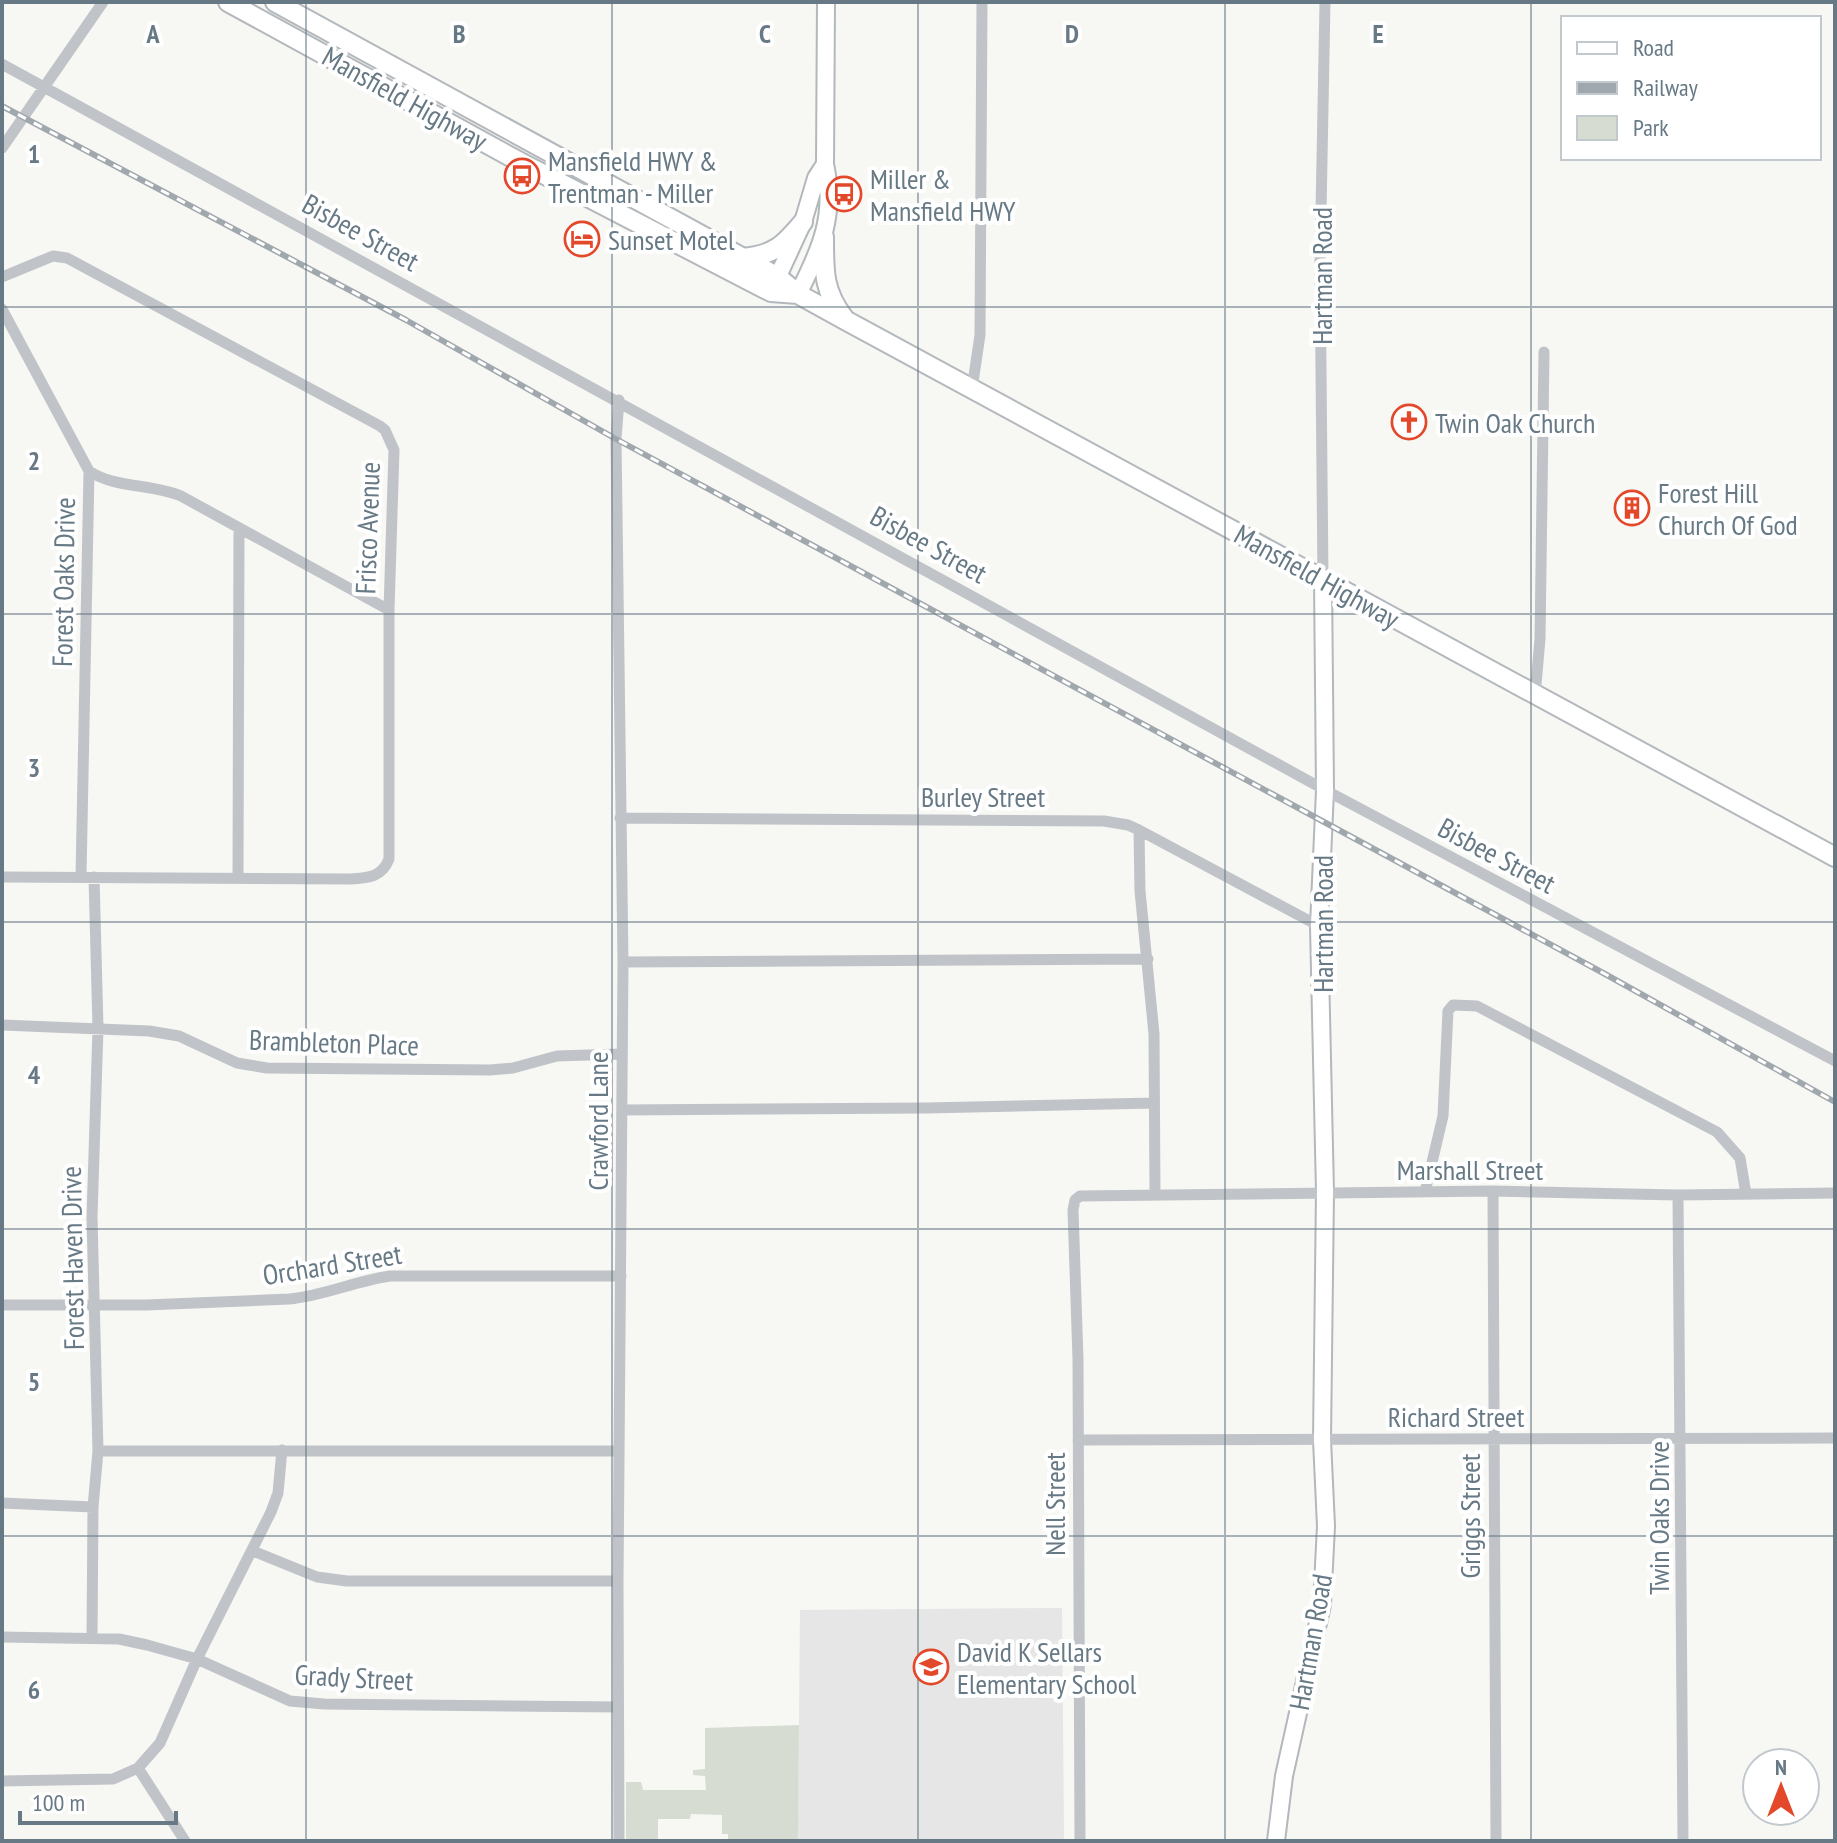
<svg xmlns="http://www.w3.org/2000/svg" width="1837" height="1843" font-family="'PT Sans Narrow',sans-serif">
	<rect width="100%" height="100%" fill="#f7f7f4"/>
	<path fill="#e5e6e5" d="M1062,1608l2,233h-266l2,-231z"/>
	<path fill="#d7dcd3" d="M799,1725l-1,116h-70v-7h-6v-19l-31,-1 -1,5h-32v22h-32v-59h15l2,8h63l-1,-14 -12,-1v-5l12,-1v-41z"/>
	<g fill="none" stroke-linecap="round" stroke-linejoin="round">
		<g stroke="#b2b8bc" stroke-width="20">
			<path id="secondary" d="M773,287l30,-65 13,-44 9,-14
				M798,294c23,-45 38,-79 27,-130l1,-162
				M1276,1841l8,-65 38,-171 4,-79 -4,-86 3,-248 -6,-266 6,-136 -2,-211"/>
		</g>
		<g stroke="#b3b8bc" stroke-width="22">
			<path id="primary" d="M228,2l292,160 243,126 8,4 27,2
				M275,2l503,275 20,17 47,26 990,537
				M824,237c0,33 -1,54 20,81
				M742,258c32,-3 41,-12 61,-36"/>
		</g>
		<path stroke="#c0c4c8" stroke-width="11" d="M2,64l1323,726 510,271
			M2,148l101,-146
			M2,277l51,-21 14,2 313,168 5,4 9,20 -5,160v249c-7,18 -20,19 -39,20l-348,-2
			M2,309l87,162 -8,406
			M972,389l8,-54 2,-333
			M89,471c27,18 62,12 92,25l208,114
			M1323,579l-3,-314 5,-263
			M1535,696l5,-57 4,-287
			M620,818l484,3 24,4 11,5 180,96
			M1139,830l1,61 14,143 1,161
			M238,877l1,-349
			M623,962l525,-3
			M2,1025l147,6 30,5 58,27 30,5 223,2 23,-2 44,-12 64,-2
			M622,1110l304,-2 228,-5
			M1493,1191l3,650
			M1425,1192l18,-76 5,-105 5,-6 24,1 240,126 23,26 6,36
			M1678,1195l5,646
			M2,1305h144l143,-6c34,-3 66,-18 101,-23h231
			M1078,1440l757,-2
			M98,1451h521
			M2,1503l91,4
			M253,1551l64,26 30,4h271
			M2,1637l117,2 28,6 50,14 93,42 34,3 294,3
			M92,1638l1,-131 5,-56 -6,-234 6,-189 -4,-151
			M138,1768l47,73
			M2,1781l111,-2 25,-11 22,-25 37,-84 74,-147 7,-19 4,-43
			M619,1841l-1,-260 5,-619 -7,-523 3,-39
			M1080,1841l-2,-482 -5,-149 2,-10 5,-4 413,-5 185,4 157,-2"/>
		<use href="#secondary" stroke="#fff" stroke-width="16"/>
		<use href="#primary" stroke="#fff" stroke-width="18"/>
		<g stroke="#a1a8ad" stroke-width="6">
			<path id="rail" d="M2,106l404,214 210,119 989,535 230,128"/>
		</g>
		<use href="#rail" stroke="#fff" stroke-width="3" stroke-dasharray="9" stroke-linecap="butt"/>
	</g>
	<path fill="none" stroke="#667985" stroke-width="2" stroke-opacity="0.55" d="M306,2v1839M612,2v1839M918,2v1839M1225,2v1839M1531,2v1839M2,307h1833M2,614h1833M2,922h1833M2,1229h1833M2,1536h1833"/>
	<defs>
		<g id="bus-ring" transform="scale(1.8)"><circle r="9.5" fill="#fff" stroke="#e24829" stroke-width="1.5"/><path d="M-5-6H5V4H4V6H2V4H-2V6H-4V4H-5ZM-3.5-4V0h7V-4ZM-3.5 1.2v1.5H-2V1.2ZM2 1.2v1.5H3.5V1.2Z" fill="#e24829"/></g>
		<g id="hotel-ring" transform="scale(1.8)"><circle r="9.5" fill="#fff" stroke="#e24829" stroke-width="1.5"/><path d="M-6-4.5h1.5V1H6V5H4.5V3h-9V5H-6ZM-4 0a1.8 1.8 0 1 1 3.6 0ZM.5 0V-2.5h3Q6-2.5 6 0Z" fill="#e24829"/></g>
		<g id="church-ring" transform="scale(1.8)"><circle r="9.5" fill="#fff" stroke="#e24829" stroke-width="1.5"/><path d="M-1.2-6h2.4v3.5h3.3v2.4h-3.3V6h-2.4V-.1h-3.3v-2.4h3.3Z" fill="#e24829"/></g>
		<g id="building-ring" transform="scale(1.8)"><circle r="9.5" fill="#fff" stroke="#e24829" stroke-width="1.5"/><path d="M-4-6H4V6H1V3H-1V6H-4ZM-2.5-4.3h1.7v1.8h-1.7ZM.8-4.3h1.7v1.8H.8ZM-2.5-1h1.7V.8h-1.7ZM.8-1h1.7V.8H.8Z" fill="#e24829"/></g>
		<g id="school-ring" transform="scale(1.8)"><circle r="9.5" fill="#fff" stroke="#e24829" stroke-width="1.5"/><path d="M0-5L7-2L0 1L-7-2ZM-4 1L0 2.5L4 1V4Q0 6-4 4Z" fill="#e24829"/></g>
	</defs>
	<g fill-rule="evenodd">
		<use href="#bus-ring" x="522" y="176"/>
		<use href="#bus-ring" x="844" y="194"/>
		<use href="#hotel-ring" x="582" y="239"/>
		<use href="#church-ring" x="1409" y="422"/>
		<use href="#building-ring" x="1632" y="508"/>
		<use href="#school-ring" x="931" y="1667"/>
	</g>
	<g text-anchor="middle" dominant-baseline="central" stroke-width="8" stroke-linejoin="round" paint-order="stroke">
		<g font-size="28" fill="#667985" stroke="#fff">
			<text transform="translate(405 98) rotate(29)">Mansfield Highway</text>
			<text transform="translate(361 232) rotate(29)">Bisbee Street</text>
			<text transform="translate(1321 276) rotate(-90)">Hartman Road</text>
			<text transform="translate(367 528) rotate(-88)">Frisco Avenue</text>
			<text transform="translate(929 544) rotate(29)">Bisbee Street</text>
			<text transform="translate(1317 576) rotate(29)">Mansfield Highway</text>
			<text transform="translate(63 582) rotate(-89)">Forest Oaks Drive</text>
			<text x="983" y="796">Burley Street</text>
			<text transform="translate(1497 855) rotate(28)">Bisbee Street</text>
			<text transform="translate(1322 924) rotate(-90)">Hartman Road</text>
			<text transform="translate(334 1042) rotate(2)">Brambleton Place</text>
			<text transform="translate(597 1121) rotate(-90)">Crawford Lane</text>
			<text x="1470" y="1169">Marshall Street</text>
			<text transform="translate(72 1258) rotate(-91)">Forest Haven Drive</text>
			<text transform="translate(332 1264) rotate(-9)">Orchard Street</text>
			<text x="1456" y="1416">Richard Street</text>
			<text transform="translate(1054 1504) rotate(-90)">Nell Street</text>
			<text transform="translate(1469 1516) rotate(-90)">Griggs Street</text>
			<text transform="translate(1658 1518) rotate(-90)">Twin Oaks Drive</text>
			<text transform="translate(1310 1642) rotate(-80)">Hartman Road</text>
			<text transform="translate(354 1677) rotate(3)">Grady Street</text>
		</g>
		<g font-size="28" fill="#667985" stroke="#fff" text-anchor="start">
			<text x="548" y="160">Mansfield HWY &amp;<tspan x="548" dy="32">Trentman - Miller</tspan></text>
			<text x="870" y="178">Miller &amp;<tspan x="870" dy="32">Mansfield HWY</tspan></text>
			<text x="608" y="239">Sunset Motel</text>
			<text x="1435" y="422">Twin Oak Church</text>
			<text x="1658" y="492">Forest Hill<tspan x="1658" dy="32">Church Of God</tspan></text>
			<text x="957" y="1651">David K Sellars<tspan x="957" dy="32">Elementary School</tspan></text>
		</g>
	</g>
	<g font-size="26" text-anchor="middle" font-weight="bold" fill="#667985" stroke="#fff" stroke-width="8" stroke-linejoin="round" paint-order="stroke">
		<text x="153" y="43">A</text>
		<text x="459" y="43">B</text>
		<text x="765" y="43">C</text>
		<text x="1072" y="43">D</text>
		<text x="1378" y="43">E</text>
		<text x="34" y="163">1</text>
		<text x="34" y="470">2</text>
		<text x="34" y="777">3</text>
		<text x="34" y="1084">4</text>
		<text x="34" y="1391">5</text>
		<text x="34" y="1699">6</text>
	</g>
	<rect width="1837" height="1843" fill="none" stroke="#667985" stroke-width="8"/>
	<rect x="1561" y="16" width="260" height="144" fill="#ffffff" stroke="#c2c9ce" stroke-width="2"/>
	<rect x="1577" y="42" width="40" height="12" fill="#ffffff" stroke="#c2c9ce" stroke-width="2"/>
	<text x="1633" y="56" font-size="24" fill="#667985">Road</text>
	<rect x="1577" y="82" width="40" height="12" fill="#a1a8ad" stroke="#c2c9ce" stroke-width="2"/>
	<text x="1633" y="96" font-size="24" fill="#667985">Railway</text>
	<rect x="1577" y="116" width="40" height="24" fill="#d7dcd3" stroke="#c2c9ce" stroke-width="2"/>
	<text x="1633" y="136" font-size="24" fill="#667985">Park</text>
	<g transform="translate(1781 1787)"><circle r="38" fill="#ffffff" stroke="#c2c9ce" stroke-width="2"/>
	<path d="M0-6L14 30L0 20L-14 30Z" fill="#e24829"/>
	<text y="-12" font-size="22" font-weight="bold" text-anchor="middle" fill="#667985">N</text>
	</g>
	<path d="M20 1811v12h156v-12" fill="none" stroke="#667985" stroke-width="4"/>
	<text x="32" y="1811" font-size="24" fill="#667985" stroke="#ffffff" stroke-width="6" paint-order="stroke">100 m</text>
</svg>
